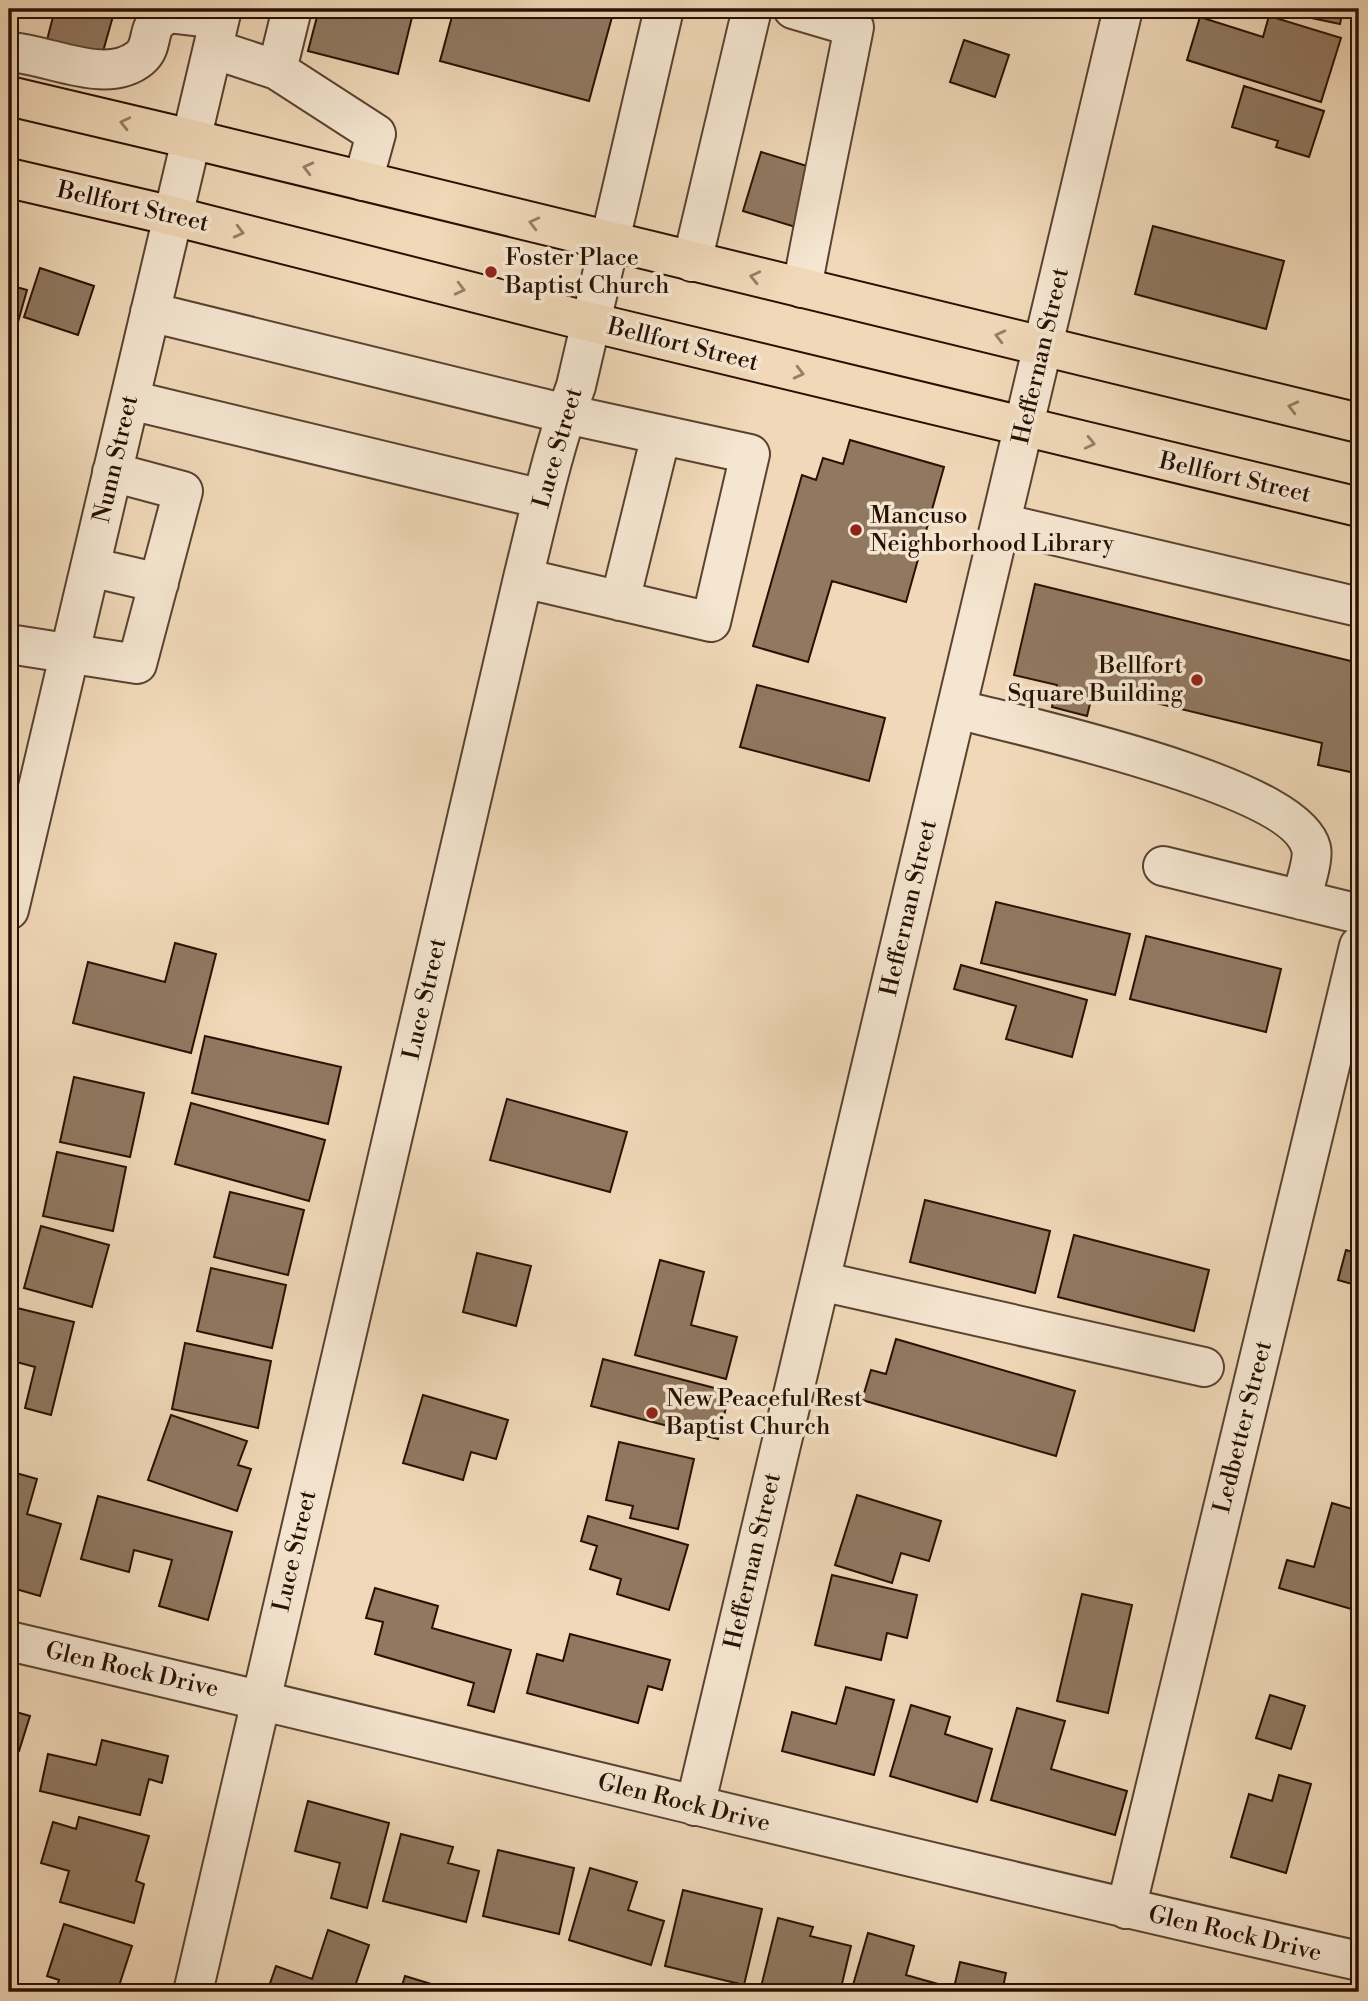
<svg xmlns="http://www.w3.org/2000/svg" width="1368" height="2001" font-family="'Libre Bodoni',serif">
	<rect width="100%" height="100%" fill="#f0d8b8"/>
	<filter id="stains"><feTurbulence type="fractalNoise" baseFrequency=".00286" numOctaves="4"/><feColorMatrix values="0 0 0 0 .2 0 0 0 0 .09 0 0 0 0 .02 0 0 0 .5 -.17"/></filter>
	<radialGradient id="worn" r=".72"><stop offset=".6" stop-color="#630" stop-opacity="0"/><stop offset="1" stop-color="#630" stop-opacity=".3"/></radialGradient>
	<path fill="#907861" stroke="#281003" stroke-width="2" d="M55,9h60l-13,46 -55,-15z
		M319,9h95l-16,65 -90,-23z
		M454,9h129l29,8 -23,84 -149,-40z
		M1293,9h50l-3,15 -48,-10z
		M1269,16l72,22 -20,64 -134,-42 13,-43 63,20z
		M964,40l45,15 -14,42 -45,-15z
		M1244,86l80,25 -15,46 -33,-10 2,-6 -46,-14z
		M761,152l59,18 -18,59 -59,-18z
		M1153,226l131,35 -18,68 -131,-35z
		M40,268l54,18 -16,49 -54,-18z
		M9,285l18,5 -9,32 -9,-3z
		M850,440l94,27 -38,135 -74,-21 -24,81 -55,-16 49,-171 14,5 7,-22 20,6z
		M1035,584l324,79v93l-4,17 -37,-8 4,-22 -228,-55 -7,28 -35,-9 5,-22 -43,-10z
		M757,685l128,33 -16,63 -129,-34z
		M996,902l134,32 -15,61 -134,-32z
		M1146,936l135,33 -15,63 -136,-33z
		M175,943l41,11 -25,99 -118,-30 15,-61 77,20z
		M961,965l126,35 -15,57 -66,-18 10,-33 -62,-17z
		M205,1036l136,31 -13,57 -136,-31z
		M74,1077l70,16 -14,64 -70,-15z
		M507,1099l120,33 -17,60 -120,-32z
		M191,1103l134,37 -16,61 -134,-37z
		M57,1152l69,15 -13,64 -70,-15z
		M230,1192l74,18 -16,65 -74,-18z
		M925,1200l125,31 -15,62 -125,-31z
		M41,1226l68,19 -17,62 -68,-19z
		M1074,1235l135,35 -15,61 -136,-34z
		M1346,1250l13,4v32l-21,-6z
		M477,1253l54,13 -15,60 -53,-14z
		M660,1260l44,12 -13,53 46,12 -11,42 -91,-24z
		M211,1268l75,17 -14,63 -75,-17z
		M9,1306l65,16 -23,93 -26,-7 10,-41 -26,-7z
		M896,1339l179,52 -19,65 -194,-56 9,-30 15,4z
		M185,1343l86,18 -13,67 -86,-19z
		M603,1359l127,33 -12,47 -127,-33z
		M423,1395l85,25 -12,39 -25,-7 -8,28 -60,-17z
		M171,1415l76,26 -9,24 13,4 -14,42 -89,-31z
		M619,1442l75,17 -16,70 -48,-11 3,-12 -27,-6z
		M9,1471l28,8 -10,35 34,10 -21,72 -31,-9z
		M857,1495l84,26 -12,40 -28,-8 -9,30 -57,-18z
		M98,1496l134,36 -24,88 -49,-14 13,-46 -38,-10 -5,22 -48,-13z
		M1332,1503l27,8 -1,100 -79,-23 8,-28 27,7z
		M588,1516l100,29 -19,65 -52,-16 4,-15 -31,-10 7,-23 -16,-5z
		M832,1575l85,20 -10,43 -20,-5 -6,27 -66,-15z
		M375,1588l63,18 -6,22 79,22 -17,62 -26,-7 6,-22 -99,-29 8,-32 -17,-4z
		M1082,1594l50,11 -24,108 -51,-12z
		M570,1634l100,26 -8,30 -14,-4 -10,37 -111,-30 10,-39 26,7z
		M846,1687l48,13 -20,75 -92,-24 10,-39 44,12z
		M1270,1695l35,11 -14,43 -35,-11z
		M911,1705l39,12 -5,17 47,15 -15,53 -87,-26z
		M1017,1708l48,13 -14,48 76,22 -12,44 -124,-35z
		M9,1710l21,6 -11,35 -10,-3z
		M102,1740l66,16 -6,27 -13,-4 -9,36 -100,-24 8,-37 48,11z
		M1279,1775l32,9 -25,89 -55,-16 18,-63 23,7z
		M308,1801l81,22 -22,85 -36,-10 9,-35 -45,-12z
		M79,1817l70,19 -13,45 8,3 -10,39 -74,-21 9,-31 -28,-8 12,-41 23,7z
		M401,1834l52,13 -5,16 31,8 -13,51 -83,-21z
		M498,1850l76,18 -15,66 -76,-18z
		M590,1868l47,14 -9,28 36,11 -13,44 -82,-25z
		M683,1890l79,19 -18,76 -79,-19z
		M778,1918l35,9 -3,9 41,10 -11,46h-58l-21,-5z
		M64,1924l68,22 -15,46h-62l4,-12 -12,-4z
		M328,1930l41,15 -16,47h-86l9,-26 36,13z
		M868,1933l46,13 -8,29 39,11 -2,6h-92z
		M960,1962l46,11 -4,19h-49z
		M405,1976l49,15v1h-54z"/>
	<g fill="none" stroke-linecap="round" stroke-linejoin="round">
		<g stroke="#5a4230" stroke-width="42">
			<path id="minor" d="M793,9l61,18c-17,87 -36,174 -52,261
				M213,49l64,21 99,64 -13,47
				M9,52c40,2 97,34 131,6 12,-10 8,-23 15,-34 3,-4 9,-8 12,-11l52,6
				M277,70l15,-61
				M692,262l60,-253
				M150,312l416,102 184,40 -39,168 -188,-44
				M130,400l412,99
				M1001,523l358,84
				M90,567l69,16
				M620,601l41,-166
				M9,644l128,20 46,-173 -71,-19
				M957,709c63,17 338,75 354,139 3,11 -7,40 -10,52
				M1163,866l196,48
				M9,910l213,-901
				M820,1281l384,86
				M9,1641c451,105 899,219 1350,320
				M695,1806l428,-1797
				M1126,1909l233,-963
				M193,1992l330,-1414c16,-64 30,-130 53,-192l88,-377"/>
		</g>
		<g stroke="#281003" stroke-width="42">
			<path id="major" d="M9,96l182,43 1168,284
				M9,178l164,38 417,106 769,185"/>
		</g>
		<use href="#minor" stroke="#f5e6d1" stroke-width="38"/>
		<use href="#major" stroke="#f0d8b8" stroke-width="38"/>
	</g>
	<defs><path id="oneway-chevron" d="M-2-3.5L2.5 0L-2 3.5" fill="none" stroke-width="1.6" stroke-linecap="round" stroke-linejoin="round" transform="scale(1.75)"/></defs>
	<g stroke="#967e67">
		<use href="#oneway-chevron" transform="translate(125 123) rotate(-167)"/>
		<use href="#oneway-chevron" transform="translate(308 168) rotate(-166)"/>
		<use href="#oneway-chevron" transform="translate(534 223) rotate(-166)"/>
		<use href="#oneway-chevron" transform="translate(239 232) rotate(14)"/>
		<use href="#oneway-chevron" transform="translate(755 277) rotate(-167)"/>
		<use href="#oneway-chevron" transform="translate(460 289) rotate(14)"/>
		<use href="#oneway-chevron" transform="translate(1000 336) rotate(-166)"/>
		<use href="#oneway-chevron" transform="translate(799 373) rotate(14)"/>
		<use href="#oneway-chevron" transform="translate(1293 407) rotate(-166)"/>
		<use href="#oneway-chevron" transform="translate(1090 443) rotate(13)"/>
	</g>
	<g fill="#8f2418" stroke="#f5e6d1" stroke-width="2.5">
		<circle cx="491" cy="272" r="7"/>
		<circle cx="856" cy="530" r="7"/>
		<circle cx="1197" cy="680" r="7"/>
		<circle cx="652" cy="1413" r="7"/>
	</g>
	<g text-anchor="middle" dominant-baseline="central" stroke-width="7" stroke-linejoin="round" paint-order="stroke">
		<g font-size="24" fill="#281003" stroke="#f5e6d1">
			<text transform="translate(133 207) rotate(13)">Bellfort Street</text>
			<text transform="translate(683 345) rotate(14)">Bellfort Street</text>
			<text transform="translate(1041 356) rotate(-77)">Heffernan Street</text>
			<text transform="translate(558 448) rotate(-74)">Luce Street</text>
			<text transform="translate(116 459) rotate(-77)">Nunn Street</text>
			<text transform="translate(1235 478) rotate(13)">Bellfort Street</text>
			<text transform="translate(909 908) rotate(-77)">Heffernan Street</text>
			<text transform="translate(425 999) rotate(-77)">Luce Street</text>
			<text transform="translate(1243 1427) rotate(-76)">Ledbetter Street</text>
			<text transform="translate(295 1551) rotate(-77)">Luce Street</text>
			<text transform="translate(753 1561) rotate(-77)">Heffernan Street</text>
			<text transform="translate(132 1670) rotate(13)">Glen Rock Drive</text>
			<text transform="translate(684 1803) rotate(14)">Glen Rock Drive</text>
			<text transform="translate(1235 1934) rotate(13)">Glen Rock Drive</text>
		</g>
		<g font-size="24" fill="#281003" stroke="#f5e6d1" text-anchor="start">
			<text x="505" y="258">Foster Place<tspan x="505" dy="28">Baptist Church</tspan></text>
			<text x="870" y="516">Mancuso<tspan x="870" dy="28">Neighborhood Library</tspan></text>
			<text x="1183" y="666" text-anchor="end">Bellfort<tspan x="1183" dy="28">Square Building</tspan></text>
			<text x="666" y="1399">New Peaceful Rest<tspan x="666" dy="28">Baptist Church</tspan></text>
		</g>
	</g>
	<rect width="1368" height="2001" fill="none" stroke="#f0d8b8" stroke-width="35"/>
	<rect x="10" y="10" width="1347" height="1980" fill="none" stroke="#281003" stroke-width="3.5"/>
	<rect x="18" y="18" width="1333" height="1966" fill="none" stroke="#281003" stroke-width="2"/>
	<rect width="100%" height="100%" filter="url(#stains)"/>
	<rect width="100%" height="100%" fill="url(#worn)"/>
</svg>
